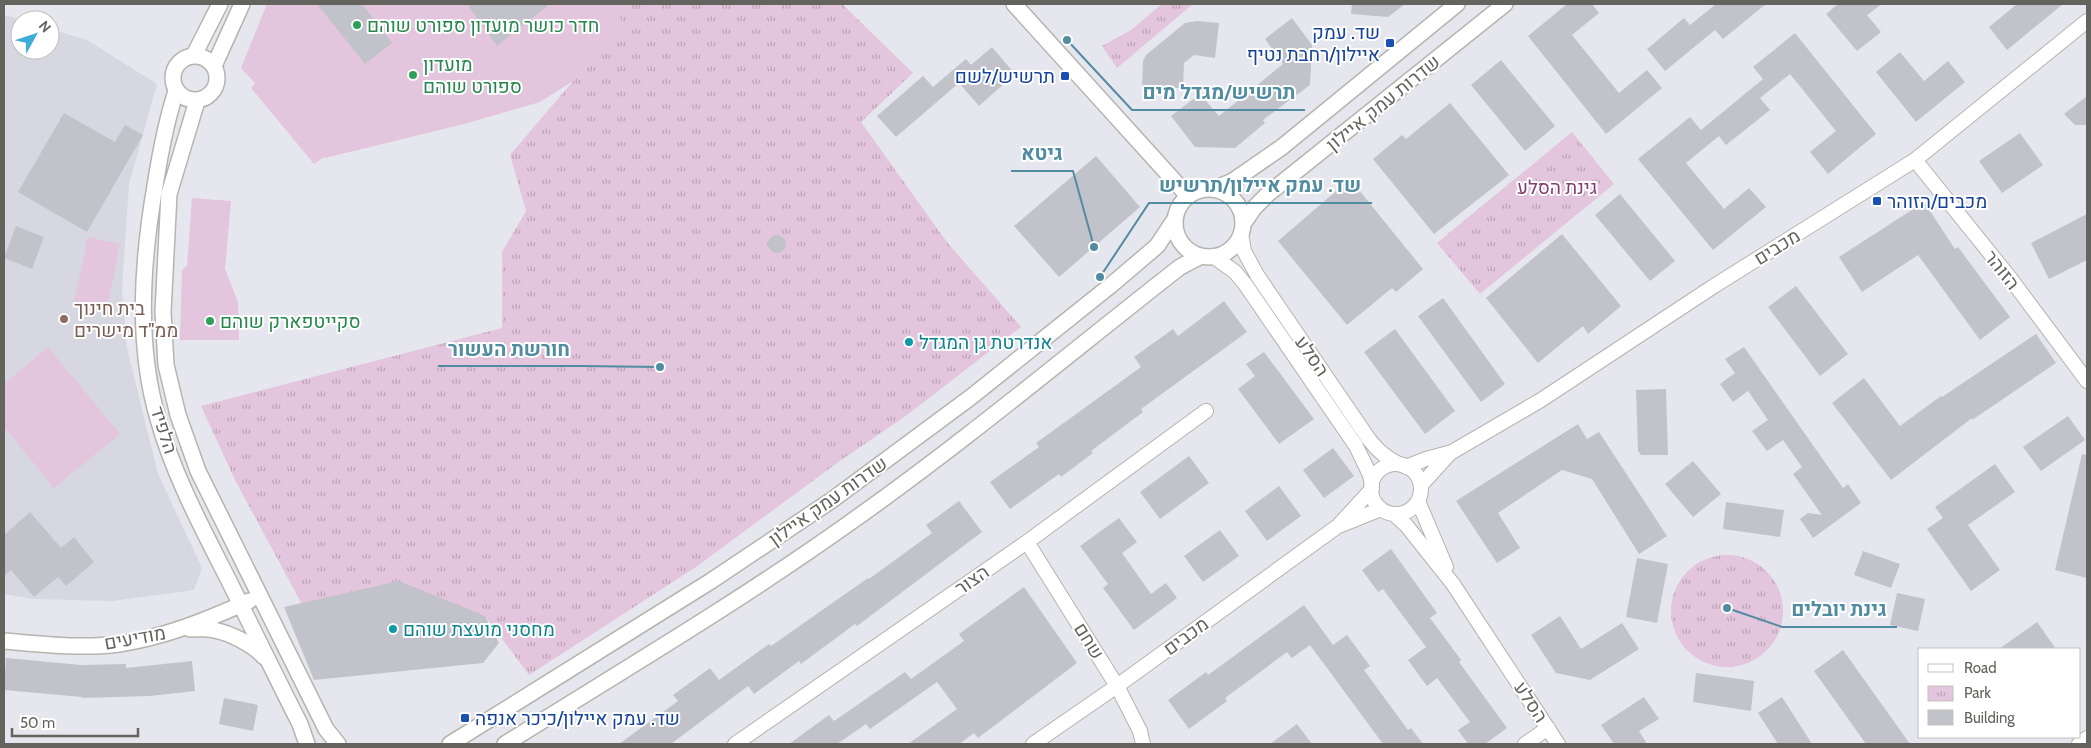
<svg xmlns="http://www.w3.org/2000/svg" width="2091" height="748" font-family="Cabin,Heebo,sans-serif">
	<defs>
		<pattern id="park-tufts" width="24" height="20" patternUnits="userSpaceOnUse" patternTransform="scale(1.25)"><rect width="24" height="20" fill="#e3c5dd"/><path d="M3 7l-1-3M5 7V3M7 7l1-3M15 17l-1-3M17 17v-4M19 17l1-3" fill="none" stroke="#bca4b6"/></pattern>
	</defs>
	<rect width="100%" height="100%" fill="#e6e6ee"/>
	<path fill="#d7d7e1" d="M9,16l12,4 -1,30h30v-21l37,11 70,44 -28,100 -7,105 5,59 31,126 44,94 -8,22 -81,11 -81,-2 -28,-5v-577z"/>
	<path fill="url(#park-tufts)" d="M612,4h230l71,69 -52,49 85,119 75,86 -114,88 -70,48 -141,104 -167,108 -44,-59 -77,-25 -103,19 -70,-130 -34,-74 301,-78v-76l24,-41 -16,-56 63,-74 51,-55z
		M1162,4h31l-76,64 -15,-22 29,-16z
		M1572,132l42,52 -134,110 -43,-51z
		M1671 611a56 56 0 1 1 112 0a56 56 0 1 1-112 0Z"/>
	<path fill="#e3c5dd" d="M267,4h345l13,22 -52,55 -33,21 -76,22 -139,34 -1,-1 -10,7 -63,-76 4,-5 -14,-15z
		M192,198l39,3 -6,68 13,33 1,38h-59l2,-70 5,-4z
		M88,237l32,7 -13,65 -33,-7z
		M48,347l72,87 -66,54 -50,-61v-43z"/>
	<path fill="#c2c3ca" d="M317,4h45l30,39 -27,21z
		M467,4h83l-53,42z
		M1352,4h53l-17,13 -37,-3z
		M1567,4h25l7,9 -27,22 47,58 28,-23 15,18 -56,46 -78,-98z
		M1716,4h50l-43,35 -8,-9 -50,41 -18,-22 37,-31 6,7z
		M1838,4h44l-15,11 14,17 -24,19 -31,-37z
		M2017,4h46l-56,46 -18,-23z
		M1292,18l20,27 -2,40 -47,35 2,3 -30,25 -40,-1 -24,-31 29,-22 19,22 64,-52 -18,-25z
		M1197,21l22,2 -4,35 -21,-3 -10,8 -1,25 -41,-1 1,-26 3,-6 39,-32z
		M1795,33l81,101 -48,40 -18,-22 26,-21 -46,-57 -30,24 10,12 -44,35 -7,-9 -33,27 38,46 25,-21 17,19 -53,43 -75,-91 52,-42 11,13 62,-51 -10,-12z
		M992,47l23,27 -36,32 -20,-23 -63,54 -19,-21 46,-40 10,11 33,-28 5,6z
		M1900,52l24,29 24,-20 17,21 -49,40 -40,-50z
		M1501,60l54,66 -30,25 -54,-66z
		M2087,96v29h-12l-11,-11z
		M1450,103l59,72 -75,59 -61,-75 29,-24 4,4z
		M64,113l51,29 10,-17 18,10 -56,97 -69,-40z
		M2020,133l23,32 -41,28 -23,-32z
		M1096,156l44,51 -81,70 -45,-51z
		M1350,179l73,90 -27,23 -4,-4 -45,37 -69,-84z
		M1620,194l55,67 -25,20 -55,-66z
		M1924,202l31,47 3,-2 52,70 -30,23 -62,-85 -56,37 -23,-35z
		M2087,214v46l-38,19 -18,-36z
		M16,226l28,11 -12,32 -28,-11z
		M1562,234l59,72 -33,28 -5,-8 -45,37 -52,-65z
		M768 244a9 9 0 1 1 18 0a9 9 0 1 1-18 0Z
		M1796,286l52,68 -28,22 -52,-69z
		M1443,298l62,86 -24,18 -63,-86z
		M1224,301l23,31 -106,77 2,3 -52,39 2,2 -32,24 -2,-3 -49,35 -20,-27 49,-35 -3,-4 105,-76 -7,-10 39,-28 5,7z
		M1395,329l60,82 -30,23 -61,-82z
		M2036,334l20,29 -84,57v-2l-81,62 -59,-77 32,-25 36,48 41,-30 1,1z
		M1744,347l99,141 5,-4 13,19 -48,35 -13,-19 8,-6 14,2 -29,-41 9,-7 -19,-27 -16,11 -15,-20 16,-11 -20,-29 -15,11 -13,-18 15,-11 -10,-14z
		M1264,352l50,67 -35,25 -41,-55 17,-13 -9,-12z
		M1666,389l2,66h-27l-3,-4 -2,-61z
		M2068,416l17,24 -44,31 -18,-24z
		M1578,424l9,15 12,-7 68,104 -28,18 -47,-75 -30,-9 -64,43 22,35 -23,15 -41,-62z
		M1333,448l21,28 -30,22 -21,-28z
		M2082,454l5,1v123l-32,-8z
		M1189,456l20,27 -49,36 -20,-27z
		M1693,461l28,33 -28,23 -28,-33z
		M1995,464l20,28 -47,33 32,45 -29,21 -44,-62 16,-11 -8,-11z
		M1279,486l22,30 -34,25 -22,-30z
		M959,501l23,31 -125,94 -2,-2 -54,40 -2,-3 -45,33 -6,-8 -77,58h-52l59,-43 -5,-6 37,-27 9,12 50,-36 2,2 97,-68 1,1 63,-46 -6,-8z
		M1726,502l58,8 -4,27 -57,-8z
		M30,512l31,36 13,-11 20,25 -28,24 -8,-9 -24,20 -23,-27 -7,6v-41z
		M1119,518l18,24 -15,11 29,41 15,-11 11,15 -43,32 -31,-42 5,-4 -28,-38z
		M1220,530l19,26 -36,26 -19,-26z
		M1391,549l46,64 -7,5 31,42 -2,2 48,66 -22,16h-17l-10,-14 12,-8 -33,-44 -10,8 -19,-26 18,-13 -43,-58 -5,3 -16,-22z
		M1863,551l37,13 -9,24 -37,-13z
		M1637,558l31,6 -11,59 -31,-6z
		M399,581l86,35 14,27 -16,20 -169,17 -30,-73z
		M1024,587l53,76 -99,75 -4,-5 -15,11h-51l49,-35 -20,-27 -67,47 -4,-5 -29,20h-48l40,-29 5,6 71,-49 6,7 53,-38 -5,-7z
		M1897,593l28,6 -7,32 -28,-6z
		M1304,605l29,40 14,-10 23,31 -6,4 44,60 3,-2 12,16h-40l-73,-99 -18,13 -5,-6 -62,46 2,3 -38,28 -21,-29 38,-28 2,3z
		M1560,616l21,33 41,-26 17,26 -49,31 -34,-7 -25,-38z
		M2037,622l19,27h-57z
		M1843,650l67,94h-44l-52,-73z
		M6,658l75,7 45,-1v4l66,-7 3,30 -45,5 -68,2v-1l-78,-7z
		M1696,673l58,8 -3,30 -58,-9z
		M1644,697l15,22 -20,12 8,13h-33l-13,-19z
		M1782,697l30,47h-34l-20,-31z
		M224,698l34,7 -5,26 -34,-7z
		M1297,724l15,20h-42z"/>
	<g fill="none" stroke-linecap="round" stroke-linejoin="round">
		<g stroke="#b4b3ae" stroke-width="16">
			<path id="street" d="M1915,160l95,118 77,103
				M1241,234l3,17 13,24 111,163c10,13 18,20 33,27
				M1213,256l22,16 10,12 111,162 14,29 2,11
				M1371 489a25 25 0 1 1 50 0a25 25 0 1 1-50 0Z
				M1406,467l20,-8 26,-7 89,-52 173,-114 201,-126 172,-139
				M1421,485l30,-33
				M1418,501l28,66
				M1395,515l11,10 47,59 105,160
				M1341,525l40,-16
				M1027,542l90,144 23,45 3,13
				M735,744l292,-202 179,-131
				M1033,744l84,-58 221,-160 34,-37
				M1525,744l23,-16
				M2079,744l8,-6"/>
		</g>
		<g stroke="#b5b4ae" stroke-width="18">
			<path id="secondary" d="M1014,4l174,192
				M194,55l26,-51
				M173 78a22 22 0 1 1 44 0a22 22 0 1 1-44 0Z
				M214,66l28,-62
				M176,91c-10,31 -16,63 -21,95 -13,76 -19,158 3,233 15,54 43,107 68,156 25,50 49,100 74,149l7,20
				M197,101l-28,93 -6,118 3,53 12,50 20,56 128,258 12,15
				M1214,189l19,-8 49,-34 175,-143
				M1175 223a34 34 0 1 1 68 0a34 34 0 1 1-68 0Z
				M1243,224l11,-16 14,-14 237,-190
				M190,629c8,0 17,-1 24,1 16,3 40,15 50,27
				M4,641c37,3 77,8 115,3 46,-7 88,-24 130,-43
				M450,744l261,-163 121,-81 139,-103 139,-111 47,-40 18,-27
				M505,744c115,-72 232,-141 343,-220 115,-81 222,-171 332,-257l21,-11"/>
		</g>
		<use href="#street" stroke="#fff" stroke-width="14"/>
		<use href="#secondary" stroke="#fff" stroke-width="15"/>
	</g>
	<g fill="#2e9e5b" stroke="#fff" stroke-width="2">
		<circle cx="357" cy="25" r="5"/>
		<circle cx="413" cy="75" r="5"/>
		<circle cx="210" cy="321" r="5"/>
	</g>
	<g fill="#1a4fb4" stroke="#fff" stroke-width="2">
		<rect x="1385" y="38" width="10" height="10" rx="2.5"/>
		<rect x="1060" y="71" width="10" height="10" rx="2.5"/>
		<rect x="1872" y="196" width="10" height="10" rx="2.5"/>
		<rect x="460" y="713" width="10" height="10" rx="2.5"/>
	</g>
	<circle fill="#8d6e63" stroke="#fff" stroke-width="2" cx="64" cy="319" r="5"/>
	<g fill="#0f9aa8" stroke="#fff" stroke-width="2">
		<circle cx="909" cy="342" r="5"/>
		<circle cx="393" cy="629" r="5"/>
	</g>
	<g text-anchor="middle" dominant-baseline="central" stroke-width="4" stroke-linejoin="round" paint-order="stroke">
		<g font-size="19" fill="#27864d" stroke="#fff" text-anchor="start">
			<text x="367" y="25">חדר כושר מועדון ספורט שוהם</text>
			<text x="423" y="64">מועדון<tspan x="423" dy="22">ספורט שוהם</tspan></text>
			<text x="220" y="321">סקייטפארק שוהם</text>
		</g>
		<g font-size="19" fill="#164399" stroke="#fff" text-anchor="end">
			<text x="1380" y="32">שד. עמק<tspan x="1380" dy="22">איילון/רחבת נטיף</tspan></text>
			<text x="1055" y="76">תרשיש/לשם</text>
			<text x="1887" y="201" text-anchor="start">מכבים/הזוהר</text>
			<text x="475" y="718" text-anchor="start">שד. עמק איילון/כיכר אנפה</text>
		</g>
		<g font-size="19" fill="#65635d" stroke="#fff">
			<text transform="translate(1383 103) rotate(-39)">שדרות עמק איילון</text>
			<text transform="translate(1777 247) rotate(-32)">מכבים</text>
			<text transform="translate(2002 270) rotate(52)">הזוהר</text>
			<text transform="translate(1312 356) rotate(56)">הסלע</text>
			<text transform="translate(164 430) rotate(72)">הלפיד</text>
			<text transform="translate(828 501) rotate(-35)">שדרות עמק איילון</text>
			<text transform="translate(972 580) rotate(-35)">הצור</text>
			<text transform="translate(1186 636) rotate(-36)">מכבים</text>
			<text transform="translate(135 638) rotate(-10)">מודיעים</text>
			<text transform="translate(1089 641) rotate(58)">שחם</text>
			<text transform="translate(1531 702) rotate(57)">הסלע</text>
		</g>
		<g font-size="19" fill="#833e71" stroke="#fff">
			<text x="1557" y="187">גינת הסלע</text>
		</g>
		<g font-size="19" fill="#785e54" stroke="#fff" text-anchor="start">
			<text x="74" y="308">בית חינוך<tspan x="74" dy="22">ממ"ד מישרים</tspan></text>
		</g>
		<g font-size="19" fill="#0d838f" stroke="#fff" text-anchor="start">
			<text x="919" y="342">אנדרטת גן המגדל</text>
			<text x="403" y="629">מחסני מועצת שוהם</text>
		</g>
	</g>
	<path fill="none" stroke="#518ca1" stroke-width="2" d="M1067 40L1132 110H1305M1094 247L1073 171H1011M1100 277L1149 203H1372M660 367L580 366H438M1727 608L1782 627H1897"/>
	<g fill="#518ca1" stroke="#fff" stroke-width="2">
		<circle cx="1067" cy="40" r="5"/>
		<circle cx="1094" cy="247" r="5"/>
		<circle cx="1100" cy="277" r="5"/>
		<circle cx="660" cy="367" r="5"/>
		<circle cx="1727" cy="608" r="5"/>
	</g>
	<g font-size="20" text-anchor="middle" font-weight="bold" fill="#518ca1" stroke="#fff" stroke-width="4" stroke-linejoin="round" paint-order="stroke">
		<text x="1219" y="99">תרשיש/מגדל מים</text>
		<text x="1042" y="160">גיטא</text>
		<text x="1260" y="192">שד. עמק איילון/תרשיש</text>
		<text x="509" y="356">חורשת העשור</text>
		<text x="1839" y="616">גינת יובלים</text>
	</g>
	<rect width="2091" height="748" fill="none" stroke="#65635d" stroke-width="10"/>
	<rect x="1918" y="648" width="162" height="90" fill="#ffffff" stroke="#c1c1be"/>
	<rect x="1928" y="664" width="25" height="8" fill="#ffffff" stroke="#c1c1be"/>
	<text x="1964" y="673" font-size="15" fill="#65635d">Road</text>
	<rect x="1928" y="686" width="25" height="15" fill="url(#park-tufts)" stroke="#c1c1be"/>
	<text x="1964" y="698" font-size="15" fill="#65635d">Park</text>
	<rect x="1928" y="710" width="25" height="15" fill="#c2c3ca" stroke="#c1c1be"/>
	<text x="1964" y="723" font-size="15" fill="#65635d">Building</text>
	<g transform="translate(35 35) rotate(50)"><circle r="24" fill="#ffffff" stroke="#c1c1be"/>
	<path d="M0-4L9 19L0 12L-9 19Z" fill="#40add9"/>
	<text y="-8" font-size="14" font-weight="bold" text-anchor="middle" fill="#65635d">N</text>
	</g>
	<path d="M12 728v8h126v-8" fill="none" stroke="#65635d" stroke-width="2.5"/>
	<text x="20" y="728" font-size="15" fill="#65635d" stroke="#ffffff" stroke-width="4" paint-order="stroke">50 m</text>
</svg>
